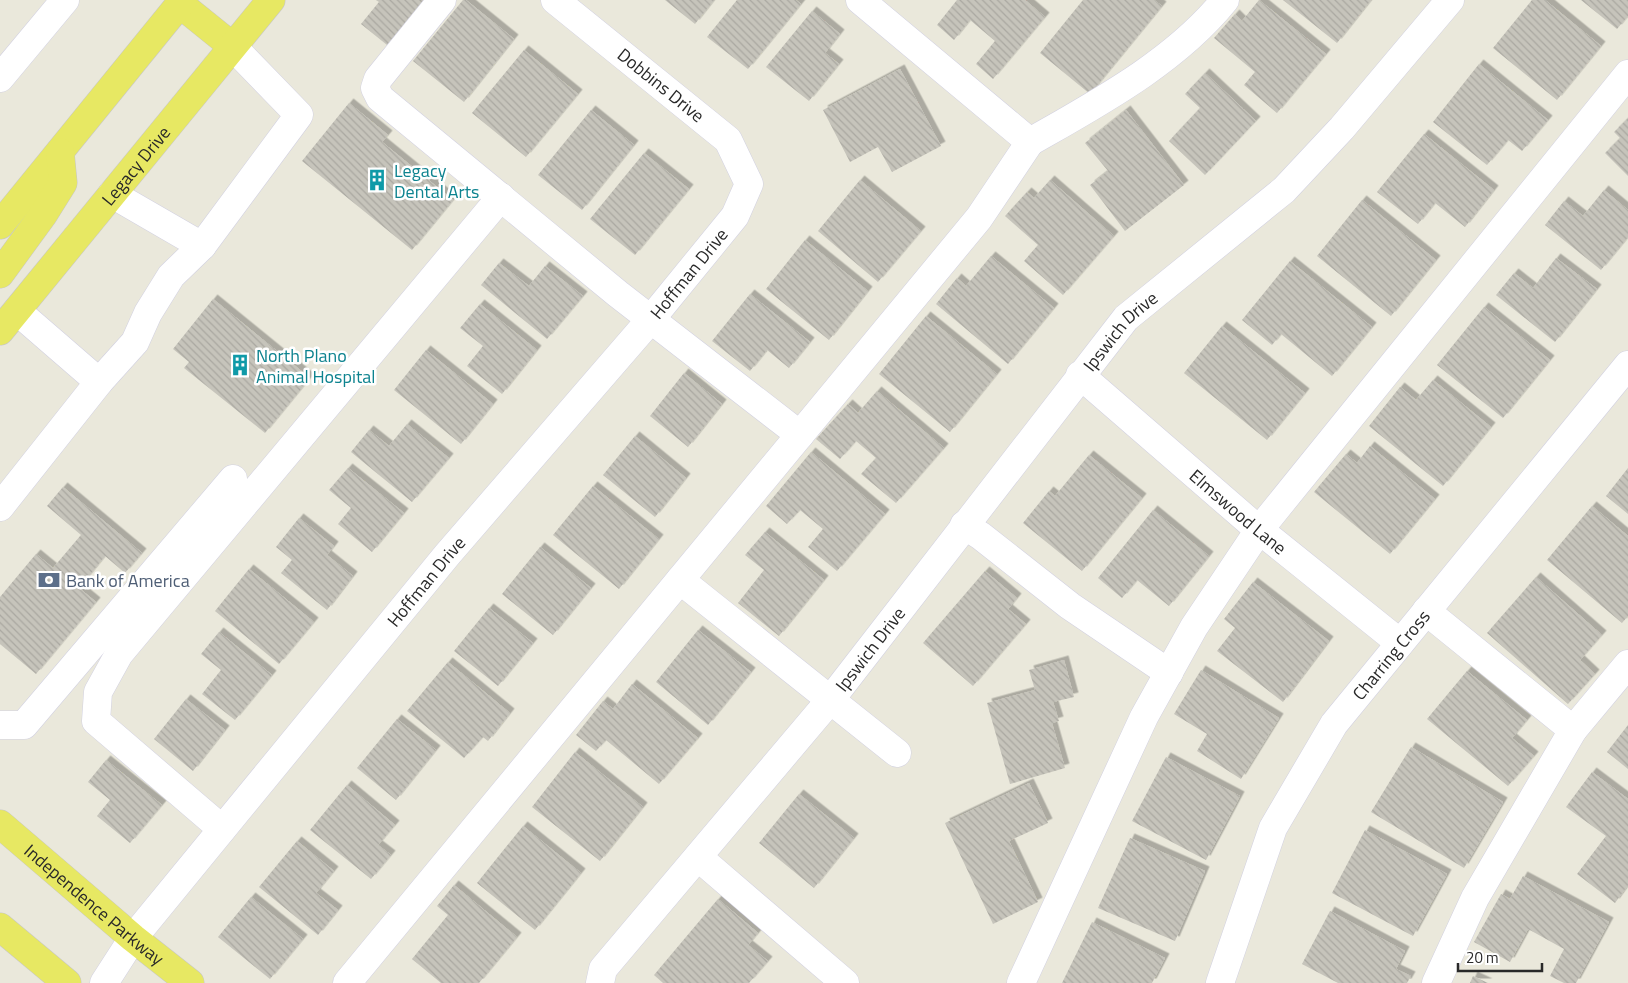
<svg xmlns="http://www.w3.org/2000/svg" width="1628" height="983" font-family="'Titillium Web',sans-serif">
	<defs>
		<pattern id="building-back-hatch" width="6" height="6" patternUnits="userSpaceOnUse" patternTransform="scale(1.25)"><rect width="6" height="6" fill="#c6c4bb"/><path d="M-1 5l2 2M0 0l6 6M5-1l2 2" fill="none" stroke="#aaa8a1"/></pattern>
		<filter id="shadow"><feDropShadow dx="4.5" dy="-4.5" stdDeviation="0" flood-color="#0004"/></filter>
	</defs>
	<rect width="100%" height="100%" fill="#eae8db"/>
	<path fill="url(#building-back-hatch)" filter="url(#shadow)" d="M376,0h47l-36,45 -26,-21 18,-22z
		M463,0h3l48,39 -50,63 -51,-41z
		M665,0h49l-19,24z
		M737,0h59l5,4 -53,65 -41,-32z
		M957,0h68l20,17 -52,62 -17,-15 19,-23 -25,-21 -16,20 -17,-15z
		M1083,0h71l8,6 -72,88 -50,-41z
		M1259,0l67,54 -49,59 -33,-28 11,-13 -41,-34 21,-24 7,7z
		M1283,0h88l-34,43z
		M1532,0h13l56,46 -44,54 -64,-52z
		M1581,0h47v16l-11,13z
		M812,11l28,23 -15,19 14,11 -30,37 -43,-34z
		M524,50l54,44 -52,63 -54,-44z
		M1479,64l69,56 -26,31 -14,-11 -21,25 -54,-43z
		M900,69l41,77 -49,26 -14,-25 -28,15 -27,-52z
		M1205,73l51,48 -51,54 -36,-34 31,-33 -15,-14z
		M349,103l39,32 -6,7 71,58 -41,50 -110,-89z
		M591,110l43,35 -52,65 -44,-35z
		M1126,110l58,75 -59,46 -35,-46 18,-14 -23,-28z
		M1628,118v58l-23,-23 15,-15 -6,-6z
		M1424,134l70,56 -29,37 -30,-24 -17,21 -41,-32z
		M644,153l45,36 -54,66 -45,-36z
		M860,180l61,51 -43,51 -60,-51z
		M1050,180l64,56 -51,59 -39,-34 14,-16 -33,-29 22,-24 7,6z
		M1604,190l24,20v27l-27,33 -56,-45 19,-24 19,15z
		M1362,200l74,60 -45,56 -74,-60z
		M805,240l63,51 -39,49 -63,-51z
		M991,256l63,52 -46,56 -72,-60 21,-26 9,8z
		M1556,258l41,31 -42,53 -59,-47 18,-22 19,15z
		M1290,261l82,66 -40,49 -51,-42 -9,11 -30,-25z
		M499,263l30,23 16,-20 38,30 -36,43 -66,-54z
		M750,294l60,48 -21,26 -22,-18 -17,21 -38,-30z
		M213,299l97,79 -45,55 -81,-65 5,-6 -16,-13z
		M480,304l57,46 -35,44 -35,-28 16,-20 -23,-18z
		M1484,307l66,53 -47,58 -66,-53z
		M926,316l71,58 -47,58 -71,-58z
		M1222,326l83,67 -38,47 -83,-67z
		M426,350l67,54 -32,40 -67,-54z
		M684,373l38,31 -34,43 -38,-31z
		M1433,380l58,47 -48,59 -74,-60 31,-39 16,13z
		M877,391l67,57 -48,55 -35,-29 15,-16 -20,-17 -16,18 -24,-20 32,-35 10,9z
		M407,424l42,34 -37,44 -61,-50 18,-22 20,16z
		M635,436l51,42 -31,39 -52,-42z
		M1370,446l65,53 -45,55 -76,-62 32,-38 11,9z
		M811,452l74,62 -48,57 -29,-24 15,-18 -23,-19 -13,14 -21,-18z
		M1089,455l53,43 -60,73 -59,-48 26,-32 6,5z
		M348,468l56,45 -32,39 -34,-28 13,-16 -22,-18z
		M1628,468v46l-22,-18z
		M593,486l66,53 -40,50 -66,-54z
		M63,487l79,66 -17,20 -20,-17 -26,32 17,14 -60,72 -36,-30v-47l36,-43 17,14 28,-33 -34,-29z
		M1592,506l36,30v80l-6,7 -75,-63z
		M1153,510l56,46 -40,50 -32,-26 -15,18 -24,-20z
		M299,518l35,28 -7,9 26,21 -26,34 -46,-37 11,-13 -16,-13z
		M765,532l59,48 -45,56 -41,-33 26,-33 -19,-15z
		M540,547l51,41 -38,47 -51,-41z
		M249,569l65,53 -35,42 -64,-53z
		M985,571l32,27 -9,11 18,15 -53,62 -50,-43z
		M1536,577l66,58 -22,25 15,14 -27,30 -81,-71z
		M1253,582l76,59 -46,61 -66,-51 18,-23 -11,-9z
		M489,608l44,35 -35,43 -44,-35z
		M698,630l53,42 -43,53 -52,-43z
		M219,632l53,43 -37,45 -33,-26 19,-24 -20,-16z
		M1064,660l10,37 -21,5 6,19 -7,2 13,45 -55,16 -23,-81 48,-13 -6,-20z
		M448,662l62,51 -22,28 -5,-4 -19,21 -57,-47z
		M1201,670l78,48 -38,61 -44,-28 10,-17 -33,-20z
		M1467,671l60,49 -15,18 22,18 -26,30 -81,-67z
		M632,684l66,54 -39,46 -53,-44 -10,11 -20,-16 27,-34 10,8z
		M186,699l39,31 -32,41 -39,-32z
		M397,719l39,31 -40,50 -39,-32z
		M1628,725v44l-21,-17z
		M1411,747l92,55 -39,66 -93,-56z
		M575,752l68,55 -43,54 -68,-54z
		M1166,757l74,39 -34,64 -74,-39z
		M106,760l56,45 -32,38 -33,-27 13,-16 -22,-18z
		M1592,772l36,27v86l-13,18 -38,-29 29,-38 -40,-29z
		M1029,783l19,40 -39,18 29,61 -45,22 -48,-101z
		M347,785l48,40 -17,20 13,10 -20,24 -61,-49z
		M799,794l55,44 -40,50 -55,-45z
		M523,826l58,47 -46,57 -58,-47z
		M1365,830l82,44 -34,62 -81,-43z
		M1130,838l75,33 -30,70 -77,-33z
		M297,841l37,30 -18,22 22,17 -20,25 -59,-48z
		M1523,876l86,46 -33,61h-12l-14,-7 14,-27 -36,-20 -18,33 -36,-20 27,-48 9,5z
		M454,885l63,52 -38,46h-38l-29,-24 36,-44 -11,-9z
		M251,897l52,42 -33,40 -52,-42z
		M718,899l40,34 -10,12 20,16 -19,22h-86l-9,-8z
		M1330,911l75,40 -9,18 15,7 -4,7h-69l-36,-19z
		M1092,922l73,36 -13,25h-90z
		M1473,976l15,7h-18z"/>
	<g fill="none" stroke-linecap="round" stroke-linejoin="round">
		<g stroke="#d2d1e1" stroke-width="29">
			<g id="minor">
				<path d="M442,0l-64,79 -3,9 5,10 238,196 182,141"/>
				<path d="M0,78l65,-78"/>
				<path d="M1030,142c68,-39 145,-80 195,-142"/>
				<path d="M112,194l90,52 97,-131 -67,-69"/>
				<path id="s1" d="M1080,375l172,149 148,119"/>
				<path d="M99,382l36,-40 13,-29 23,-37 31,-30"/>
				<path d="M0,507l99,-125 -82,-71"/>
				<path d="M964,525l17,11 89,70 99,67"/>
				<path d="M680,580l217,173"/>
				<path d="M1426,611l147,119 55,-66"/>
				<path d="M0,725h24l209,-246"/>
				<path d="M222,829l-126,-108 2,-29 21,-38 382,-457"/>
				<path d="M698,857l147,126"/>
				<path id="s2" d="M104,983l29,-45 314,-383 204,-236 84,-103 14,-32 -21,-44 -173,-140"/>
				<path d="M347,983l632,-765 51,-76 -170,-142"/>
				<path id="s3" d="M600,983l3,-14 228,-270 295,-381 158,-128 58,-62 108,-128"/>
				<path d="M1021,983l123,-266 50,-90 65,-97 369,-456"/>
				<path id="s4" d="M1220,983l53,-155 61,-104 294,-359"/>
				<path d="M1436,983l39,-85 98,-168"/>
			</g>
		</g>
		<g stroke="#c7c7c7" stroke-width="29">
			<g id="major">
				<path d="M180,4l52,42"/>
				<path d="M0,225l183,-225"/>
				<path d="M0,274l43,-59 20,-32 -3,-31"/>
				<path id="s5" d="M0,331l271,-331"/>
				<path id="s6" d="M0,824l133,114 57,45"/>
				<path d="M0,927l67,56"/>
			</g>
		</g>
		<use href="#minor" stroke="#fff" stroke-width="28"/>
		<use href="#major" stroke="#e7e863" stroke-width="28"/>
	</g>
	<defs>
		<g id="building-bare" transform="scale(1.725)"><path d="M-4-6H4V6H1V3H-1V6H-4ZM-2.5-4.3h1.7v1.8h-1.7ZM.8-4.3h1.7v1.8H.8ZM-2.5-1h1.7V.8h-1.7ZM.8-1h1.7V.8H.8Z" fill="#0f9aa8" stroke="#fff" stroke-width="2.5" paint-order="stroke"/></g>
		<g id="bank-bare" transform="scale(1.725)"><path d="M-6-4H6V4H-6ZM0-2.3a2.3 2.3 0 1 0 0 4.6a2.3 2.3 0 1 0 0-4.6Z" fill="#5c6f8a" stroke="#fff" stroke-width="2.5" paint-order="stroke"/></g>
	</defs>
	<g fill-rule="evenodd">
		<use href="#building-bare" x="377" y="180"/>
		<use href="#building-bare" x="240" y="365"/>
		<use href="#bank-bare" x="49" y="580"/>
	</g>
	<g text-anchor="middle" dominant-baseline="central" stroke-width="5" stroke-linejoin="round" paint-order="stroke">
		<g font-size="18" fill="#292929" stroke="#fff">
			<text transform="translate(661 85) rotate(39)">Dobbins Drive</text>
			<text stroke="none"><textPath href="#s5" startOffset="214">Legacy Drive</textPath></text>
			<text stroke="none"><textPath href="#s2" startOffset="920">Hoffman Drive</textPath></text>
			<text stroke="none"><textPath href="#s3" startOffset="836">Ipswich Drive</textPath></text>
			<text stroke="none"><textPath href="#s1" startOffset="209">Elmswood Lane</textPath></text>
			<text stroke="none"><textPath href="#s2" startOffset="515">Hoffman Drive</textPath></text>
			<text stroke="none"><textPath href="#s3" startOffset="431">Ipswich Drive</textPath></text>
			<text stroke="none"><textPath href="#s4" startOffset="374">Charring Cross</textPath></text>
			<text stroke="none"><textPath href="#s6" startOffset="124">Independence Parkway</textPath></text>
		</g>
		<g font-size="18" fill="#0d838f" stroke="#fff" text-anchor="start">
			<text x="394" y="170">Legacy<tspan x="394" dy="21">Dental Arts</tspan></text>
			<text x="256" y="355">North Plano<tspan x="256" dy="21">Animal Hospital</tspan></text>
		</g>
		<g font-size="18" fill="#4e5e75" stroke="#fff" text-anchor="start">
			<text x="66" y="580">Bank of America</text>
		</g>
	</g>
	<path d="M1458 963v8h84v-8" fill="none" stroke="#292929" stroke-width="2.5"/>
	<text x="1466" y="963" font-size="15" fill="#292929" stroke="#ffffff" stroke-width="4" paint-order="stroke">20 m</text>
</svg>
